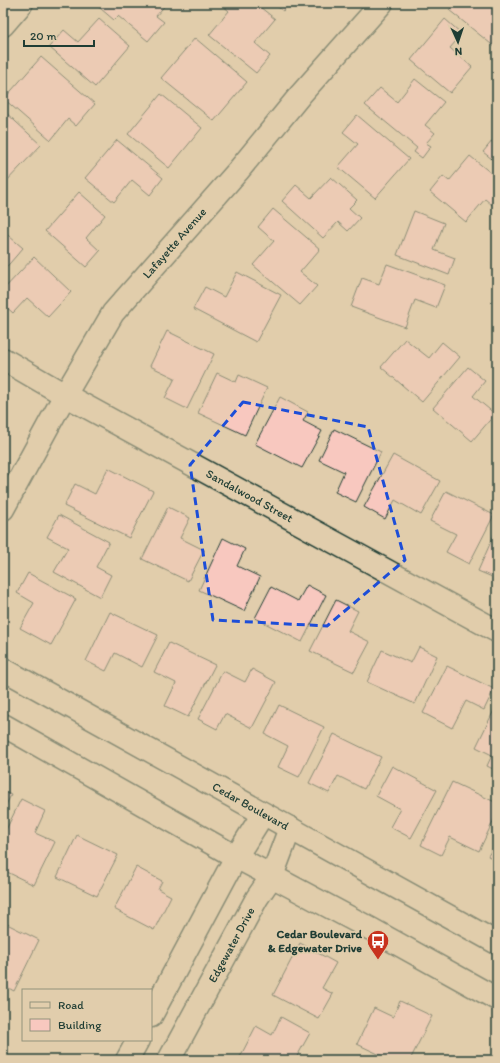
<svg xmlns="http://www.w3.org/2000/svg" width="500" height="1063" font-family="Itim,sans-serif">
	<rect width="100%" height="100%" fill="#e1cdac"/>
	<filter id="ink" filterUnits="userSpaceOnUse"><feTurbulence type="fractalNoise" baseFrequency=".025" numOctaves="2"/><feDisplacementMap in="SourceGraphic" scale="8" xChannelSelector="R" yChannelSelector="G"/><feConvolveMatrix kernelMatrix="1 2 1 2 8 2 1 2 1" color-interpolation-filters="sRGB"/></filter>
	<g filter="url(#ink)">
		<path fill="#f8c8bf" stroke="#1f3d34" d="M94,3h73l-11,13 8,6 -16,19 -30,-25 -4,4z
			M223,3h32l20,16 -20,24 15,13 -14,17 -47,-38 20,-24 -7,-6z
			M273,3h17l-7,8z
			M455,3h22l3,2 2,-2h15v43l-1,2 -47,-38z
			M99,19l31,27 -35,41 -46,-40 15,-17 14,12z
			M445,19l17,15 -12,14 22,19 -22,26 -39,-33z
			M195,38l52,44 -33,39 -53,-43z
			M41,57l54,47 -19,22 -8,-7 -17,21 -47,-41z
			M415,79l29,23 -19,23 10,8 -9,10 5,3 -9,12 -8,-6 3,-4 -52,-43 15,-17 17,14z
			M161,94l41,34 -33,40 -41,-34z
			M3,110l38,35 -38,40z
			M357,115l52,44 -34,39 -37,-31 20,-23 -15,-12z
			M497,135v28l-14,-11z
			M117,140l46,38 -13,17 -18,-15 -18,22 -29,-24z
			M470,156l27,22v31l-12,-10 -19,23 -36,-30 13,-16 6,5z
			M331,177l26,23 -8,8 11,10 -12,13 -10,-9 -15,16 -41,-37 14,-16 15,13z
			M79,192l26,23 -19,23 14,13 -14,16 -41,-36z
			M273,209l47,40 -20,23 17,14 -17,19 -47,-40 21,-24 -16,-14z
			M414,211l30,12 -10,27 21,8 -6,17 -52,-20z
			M3,231l20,17 -20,23z
			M34,257l37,35 -23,25 -21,-19 -14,15 -10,-9v-14z
			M387,264l58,21 -9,23 -21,-8 -10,27 -54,-20 11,-29 17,6z
			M237,272l44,23 -25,47 -63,-33 12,-22 19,10z
			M167,331l47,23 -27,55 -22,-11 10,-20 -25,-12z
			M405,339l24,19 13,-16 18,15 -38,45 -41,-35z
			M468,367l17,14 -12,15 22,18 -23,27 -39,-33z
			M217,373l19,9 3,-7 28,13 -22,47 -47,-22z
			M280,397l28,15 -5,9 19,10 -20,37 -47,-24z
			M334,429l47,23 -25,50 -21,-10 9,-20 -25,-12z
			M393,455l47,26 -19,34 -26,-15 -10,19 -21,-12z
			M108,468l45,23 -24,47 -65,-32 11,-22 20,10z
			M446,491l48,24 -25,49 -23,-12 10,-18 -26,-13z
			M168,507l22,11 -10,20 24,12 -16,31 -46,-22z
			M59,515l50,27 -13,25 15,8 -11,22 -46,-25 14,-24 -21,-11z
			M497,528v51l-19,-8z
			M223,538l22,11 -8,17 23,11 -16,34 -45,-21z
			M28,573l48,26 -25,46 -31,-17 14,-25 -17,-10z
			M307,585l19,10 -24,47 -47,-24 16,-31 27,14z
			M336,600l22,11 -10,20 22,11 -16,30 -44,-21z
			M110,612l48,23 -16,32 -27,-14 -9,18 -20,-10z
			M169,643l46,22 -27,52 -23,-11 11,-23 -22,-11z
			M419,647l18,9 -22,48 -48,-22 15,-32 29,13z
			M447,666l47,23 -10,21 -18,-9 -14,27 -29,-15z
			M252,669l24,13 -24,46 -27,-14 -8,15 -19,-10 25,-48 22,11z
			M497,704v67l-10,-5 5,-11 -16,-8z
			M279,705l45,22 -25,50 -21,-10 10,-21 -23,-12z
			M334,734l47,23 -17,32 -26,-13 -9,17 -20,-10z
			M392,766l45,24 -26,48 -21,-11 10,-18 -24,-13z
			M452,782l45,21v10l-18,38 -29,-14 -9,18 -20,-10z
			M3,791l8,4 -8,16z
			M21,799l24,12 -10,22 20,9 -21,43 -31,-15v-34z
			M77,835l41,20 -21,41 -40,-19z
			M497,841v20l-9,-5z
			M136,867l26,14 -4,8 13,7 -17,34 -40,-21z
			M3,922l36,18 -25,51 -11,-6z
			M300,943l36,20 -14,25 11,6 -14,25 -46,-24z
			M400,1001l32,15 -22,44h-19l-34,-16 17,-36 19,9z
			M281,1017l29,16 -15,27h-54l-2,-1 17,-33 16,9z"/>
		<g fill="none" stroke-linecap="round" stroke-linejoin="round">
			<g stroke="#1f3d34" stroke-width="25">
				<g id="street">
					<path d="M3,25l19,-22"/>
					<path id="s1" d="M3,359l62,36 432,236"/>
				</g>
			</g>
			<g stroke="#1f3d34" stroke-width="25">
				<g id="secondary">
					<path id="s2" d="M3,509l62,-114 48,-82 125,-142 63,-77 81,-91"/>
					<path id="s3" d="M3,669l494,274"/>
					<path d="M3,725l233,132 135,72 126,70"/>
					<path d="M151,1016l85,-159 27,-43"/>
					<path d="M127,1060l11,-20"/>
					<path id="s4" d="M169,1060l88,-162 15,-22 18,-48"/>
				</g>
			</g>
			<use href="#street" stroke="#e1cdac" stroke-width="22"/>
			<use href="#secondary" stroke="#e1cdac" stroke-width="22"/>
		</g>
	</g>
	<path d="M0 0H500V1063H0ZM243,402l125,25 37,133 -78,66 -114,-6 -23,-155z" fill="#e1cdac" fill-opacity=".55" fill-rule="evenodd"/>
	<path fill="none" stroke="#1d4ed8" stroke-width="3" stroke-dasharray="8 5" stroke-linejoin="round" d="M243,402l125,25 37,133 -78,66 -114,-6 -23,-155z"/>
	<defs>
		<g id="bus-pin" transform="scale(1.15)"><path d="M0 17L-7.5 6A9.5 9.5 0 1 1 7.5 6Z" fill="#c8321e" stroke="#e1cdac"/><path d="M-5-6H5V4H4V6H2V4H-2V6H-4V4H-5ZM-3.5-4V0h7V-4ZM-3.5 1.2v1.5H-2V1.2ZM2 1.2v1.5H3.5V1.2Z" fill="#fff"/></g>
	</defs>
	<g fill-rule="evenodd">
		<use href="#bus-pin" x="378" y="941"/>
	</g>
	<g text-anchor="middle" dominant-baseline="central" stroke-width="3.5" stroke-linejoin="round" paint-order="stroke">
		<g font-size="12" fill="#1f3d34" stroke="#e1cdac">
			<text stroke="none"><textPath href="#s2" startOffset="318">Lafayette Avenue</textPath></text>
			<text stroke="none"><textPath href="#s1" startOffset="282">Sandalwood Street</textPath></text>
			<text stroke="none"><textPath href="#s3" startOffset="283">Cedar Boulevard</textPath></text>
			<text stroke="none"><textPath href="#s4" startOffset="131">Edgewater Drive</textPath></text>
		</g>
		<g font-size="12" font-weight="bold" fill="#1f3d34" stroke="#e1cdac" text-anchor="end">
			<text x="362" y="934">Cedar Boulevard<tspan x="362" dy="14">&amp; Edgewater Drive</tspan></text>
		</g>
	</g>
	<rect width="500" height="1063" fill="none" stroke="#e1cdac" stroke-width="16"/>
	<rect x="8" y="8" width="484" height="1047" fill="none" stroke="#1f3d34" stroke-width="1.5" filter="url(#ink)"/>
	<rect x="22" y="989" width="130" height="52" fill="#e1cdac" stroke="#93937c"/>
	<rect x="30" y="1002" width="20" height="6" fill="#e1cdac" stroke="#93937c"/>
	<text x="58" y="1009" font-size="12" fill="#1f3d34">Road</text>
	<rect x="30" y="1019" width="20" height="12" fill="#f8c8bf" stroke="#93937c"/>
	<text x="58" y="1029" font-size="12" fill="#1f3d34">Building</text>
	<g transform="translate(458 42) rotate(177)" stroke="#e1cdac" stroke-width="3" paint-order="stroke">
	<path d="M0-3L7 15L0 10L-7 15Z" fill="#1f3d34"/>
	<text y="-6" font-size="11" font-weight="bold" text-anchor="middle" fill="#1f3d34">N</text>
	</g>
	<path d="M24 40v6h70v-6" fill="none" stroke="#1f3d34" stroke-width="2"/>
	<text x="30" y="40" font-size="12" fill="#1f3d34" stroke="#e1cdac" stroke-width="3" paint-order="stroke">20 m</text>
</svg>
